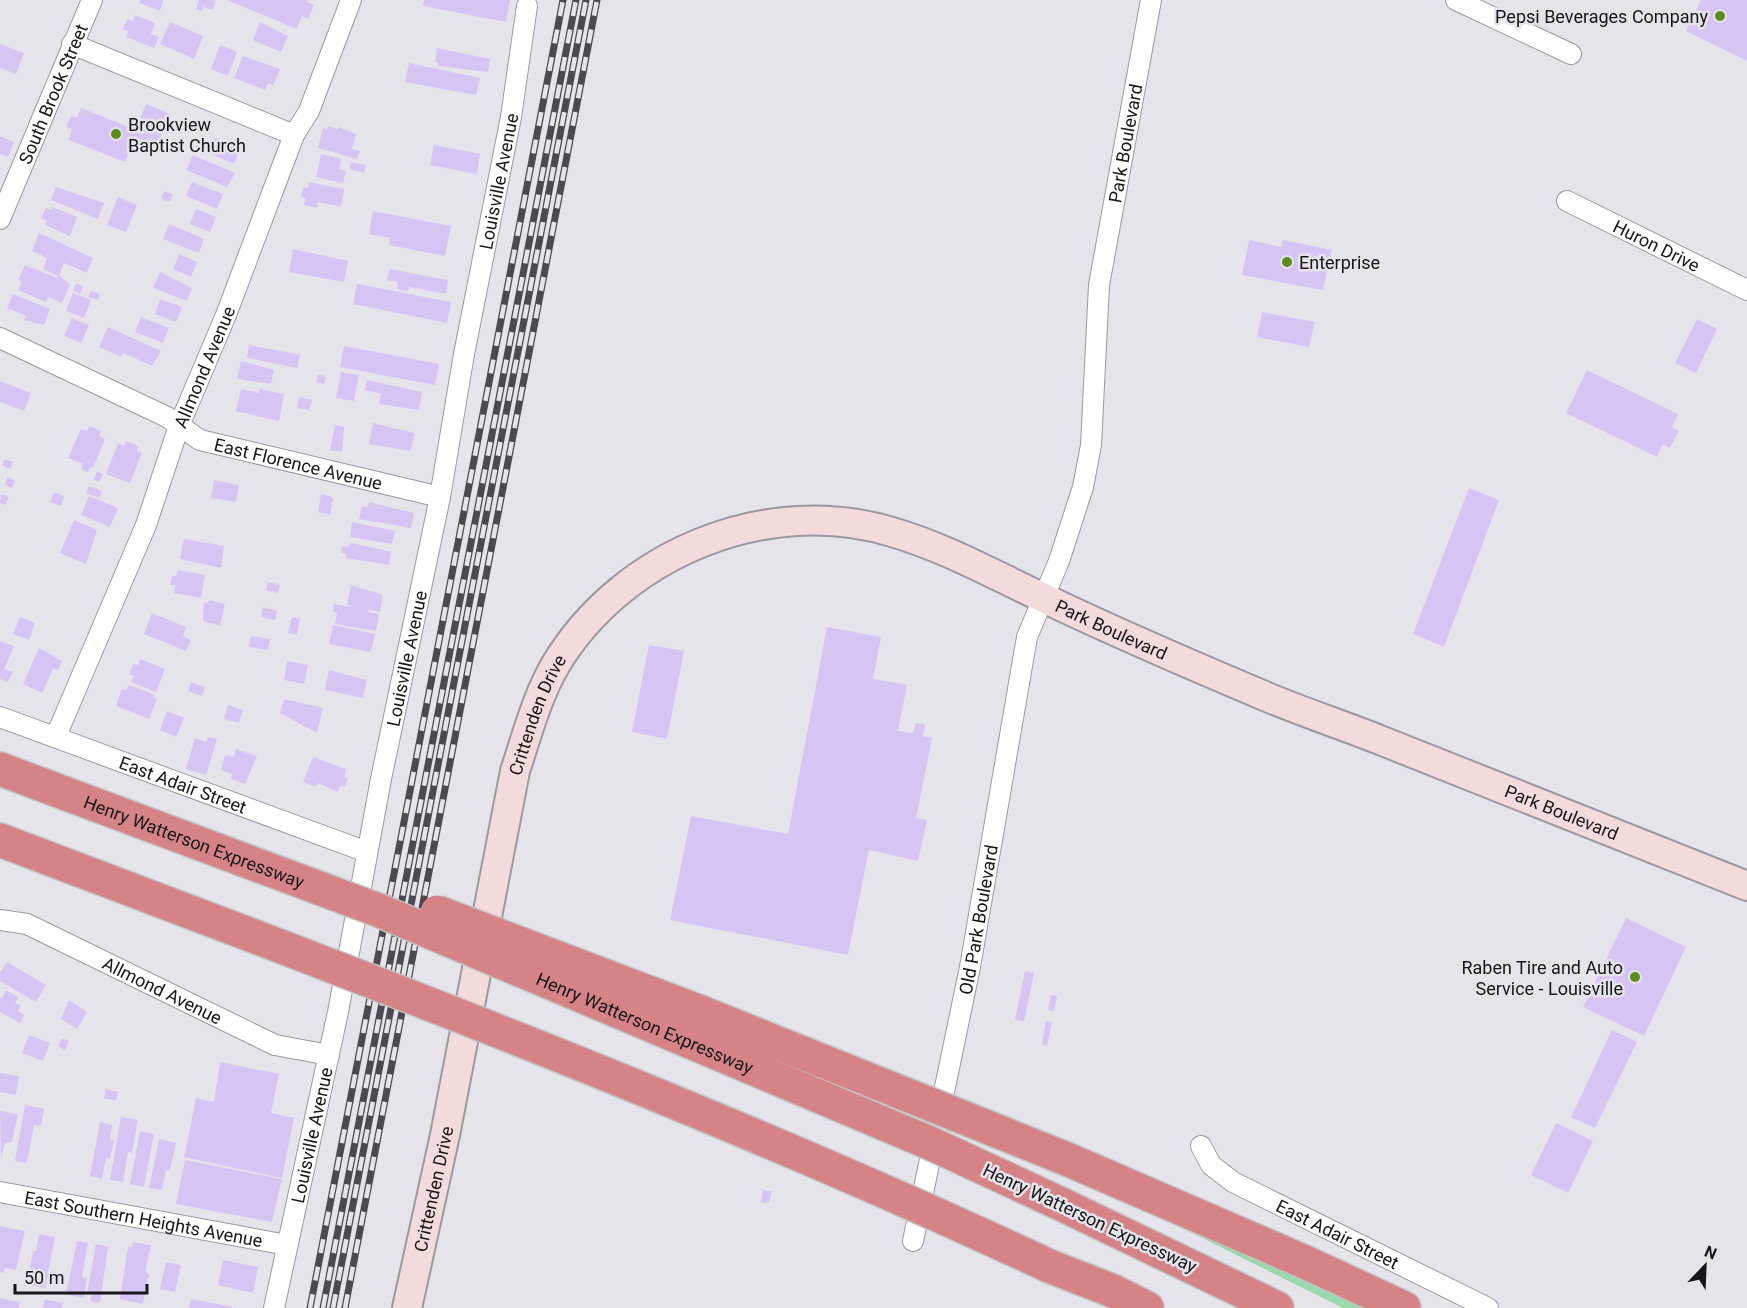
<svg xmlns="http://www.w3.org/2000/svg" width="1747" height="1308" font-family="Roboto,sans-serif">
	<rect width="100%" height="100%" fill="#e6e4eb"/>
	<path fill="#99d9ac" d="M1148,1211l235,97h-40z"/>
	<path fill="#d6c5f4" d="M140,0h23l-3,11 -21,-8z
		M199,0h14l3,1 -4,9 -8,-3 -2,4 -6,-2z
		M227,0h81l-1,2 7,3 -6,14 -6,-3 -5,13z
		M424,0h86l-4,22 -83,-16z
		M1701,0h46v61l-61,-30z
		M135,15l20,8 -4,11 8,3 -5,11 -28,-11 3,-6 -6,-2 4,-10 6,2z
		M170,22l33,14 -9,23 -34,-15z
		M260,22l28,14 -7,16 -28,-12z
		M0,44l24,9 -8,21 -16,-6z
		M220,45l17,7 -9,24 -17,-7z
		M437,48l53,11 -2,13 -50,-6v-4h-3z
		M243,56l37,13 -7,17 -5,-3 -3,7 -31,-12z
		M409,63l71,15 -4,17 -71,-13z
		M146,104l24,10 -13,31 -22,-8 -10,25 -56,-22 3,-11 -6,-2 5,-11 6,2 4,-10 55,22z
		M328,126l10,3 1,-2 17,7 -4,15 8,2 -3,8 -39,-11 5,-20 4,1z
		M0,136l14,6 -6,15 -8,-3z
		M214,138l26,11 -6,15 -26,-11z
		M434,145l46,9 -3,20 -47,-9z
		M321,154l21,5 -3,10 7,2 -3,12 -27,-6z
		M193,155l42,18 -8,14 -41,-17z
		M351,162l15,3 -2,8 -14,-4z
		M192,182l31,12 -6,15 -31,-13z
		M309,182l35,7 -3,18 -23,-5 -1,6 -13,-3 2,-7 -5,-1 2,-10 5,1z
		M56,187l48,16 -6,16 -47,-19z
		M164,191l9,4 -3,7 -9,-3z
		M118,197l19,8 -11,27 -19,-7z
		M52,207l25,10 -7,19 -25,-11 2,-4 -6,-3 5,-10 5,2z
		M196,209l20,8 -6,15 -20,-8z
		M373,211l78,15 -6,30 -56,-11 1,-7 -21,-4z
		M169,224l35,15 -5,14 -36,-14z
		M39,233l54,25 -6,15 -23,-10 -5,13 -16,-7 4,-11 -15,-7z
		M1249,240l32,7 2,-7 49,10 -9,40 -81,-15z
		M293,249l55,12 -4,21 -55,-10z
		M179,254l18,8 -6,15 -18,-8z
		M25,265l32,13 1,-3 12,9 -8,19 -14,-6 -2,5 -28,-12 4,-9 -4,-1z
		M389,269l59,11 -2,14 -37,-7 -1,4 -11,-2 1,-7 -11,-2z
		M160,272l32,16 -5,13 -34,-13z
		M76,283l7,4 -3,7 -7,-4z
		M357,284l94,18 -4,21 -94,-19z
		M91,291l9,3 -2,6 -10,-3z
		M73,293l18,7 -7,18 -18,-7z
		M13,294l37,15 -6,16 -20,-5 2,-4 -19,-8z
		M160,299l22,8 -6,15 -21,-8z
		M1262,312l53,10 -6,25 -52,-10z
		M141,317l28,11 -6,15 -28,-11z
		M72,318l17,7 -8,18 -17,-7z
		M1697,319l20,10 -21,44 -21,-10z
		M108,327l53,24 -9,15 -29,-13 -2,4 -22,-10z
		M249,345l51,10 -3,13 -50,-10z
		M344,346l95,18 -4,21 -95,-18z
		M241,361l33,9 -3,14 -34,-5z
		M1587,370l91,44 -6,13 7,4 -9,17 -7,-4 -6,13 -91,-44z
		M341,372l18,3 -5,26 -18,-3z
		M318,374l8,3 -2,7 -8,-2z
		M367,380l55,12 -3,18 -40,-6 2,-10 -16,-4z
		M0,381l31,12 -7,18 -24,-9z
		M241,389l18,4 1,-4 24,5 -5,27 -43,-10z
		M299,397l13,3 -3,10 -12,-2z
		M373,423l42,10 -4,18 -42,-7z
		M335,425l9,2 -2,25 -12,-2z
		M89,426l12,5 -2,5 6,3 -12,29 -3,-1 -2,5 -7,-3 2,-5 -15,-6 13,-29 6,2z
		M126,441l12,5 -1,5 5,2 -12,30 -24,-9 12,-31 6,3z
		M5,459l8,3 -3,7 -8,-4z
		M97,471l6,3 -4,8 -6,-3z
		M7,477l8,3 -3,8 -7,-3z
		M214,480l25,5 -3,17 -25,-4z
		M89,486l13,5 -3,7 -13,-5z
		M1469,488l30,12 -55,147 -31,-13z
		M54,492l10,4 -3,10 -11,-4z
		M1,494l8,3 -4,8 -5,-2z
		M321,494l12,3 -3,18 -12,-3z
		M89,496l29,12 -8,19 -29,-12z
		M369,502l45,11 -3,15 -52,-9 3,-13 6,1z
		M74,520l23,10 -11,34 -26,-11z
		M352,522l43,9 -3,13 -42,-7z
		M184,539l40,7 -3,22 -41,-9z
		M352,543l39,9 -2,13 -43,-7v-4l-5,-1 1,-7 5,1z
		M178,570l27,5 -4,23 -27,-5 1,-8h-5l2,-9h4z
		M268,582l12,3 -2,8 -12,-3z
		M351,585l32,10 -3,17 -11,-3 -1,3 11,2 -3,17 -41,-7 2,-11 -4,-1 1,-8 22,4 -9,-3z
		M209,600l16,4 -5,22 -17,-5 1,-19 4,1z
		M263,607l14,4 -2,9 -14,-3z
		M152,613l34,14 -3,9 8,4 -5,11 -42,-17z
		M20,617l15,6 -6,17 -16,-6z
		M292,617l8,2 -3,16 -9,-2z
		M333,625l42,9 -3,14 -2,4 -41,-8z
		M827,627l54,10 -8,42 34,6 -9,46 15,2 3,-10 9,1 -2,12 9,2 -16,80 11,2 -9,41 -49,-11 -21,105 -178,-35 21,-104 97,18z
		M251,636l19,3 -2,11 -19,-3z
		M0,641l14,5 -10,23 9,3 -5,10 -8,-3z
		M649,645l35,6 -17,88 -35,-7z
		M39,648l23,13 -4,9 -5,-1 -11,24 -19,-9z
		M140,659l25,10 -9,23 -25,-10 3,-6 -5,-2 4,-10 5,1z
		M287,661l21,4 -4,19 -20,-4z
		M329,670l38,10 -4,18 -38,-8z
		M191,682l14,5 -3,9 -14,-5z
		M129,685l26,10 -2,2 4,2 -8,20 -33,-13 6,-17 4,1z
		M284,699l39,9 -6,25 -37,-20z
		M228,705l15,5 -4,13 -15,-4z
		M167,711l17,7 -8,19 -16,-7z
		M208,737l9,2 -11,36 -20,-6 9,-31 11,4z
		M236,749l21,7 -12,28 -14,-5 1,-5 -11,-4 4,-15 9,2z
		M313,757l33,12 -2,8 4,2 -3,8 -5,-1 -2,6 -20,-9 -2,4 -13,-5z
		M1626,918l60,29 -42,89 -61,-29z
		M7,962l39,23 -10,17 -36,-21v-8z
		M1025,971l9,2 -10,48 -9,-1z
		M6,990l12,7 -3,6 6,3 -3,5 6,4 -4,8 -20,-11v-15l2,1z
		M1051,995l6,1 -3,15 -6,-1z
		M69,1000l18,12 -10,17 -16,-10z
		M1046,1021l6,1 -5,24 -5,-1z
		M1612,1030l25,12 -42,86 -24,-11z
		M29,1035l21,8 -7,18 -21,-8z
		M62,1038l7,3 -4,9 -7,-4z
		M220,1062l59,12 -8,39 23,5 -12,60 -98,-21 12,-59 18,4z
		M0,1073l19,3 -3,19 -16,-3z
		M106,1089l12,3 -2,9 -12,-3z
		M25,1105l19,4 -3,17 -7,-1 -7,38 -12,-2z
		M0,1111l18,3 -6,28 -7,1 -4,16z
		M121,1117l17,3 -6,33 -4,-1 -5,30 -13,-2z
		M100,1122l12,3 -2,14 4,1 -4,19 -4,-1 -4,21 -12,-3z
		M1556,1123l37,18 -25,52 -37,-18z
		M140,1131l14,3 -10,53 -14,-3z
		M159,1139l17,4 -6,27h-4l-4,20 -13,-2z
		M185,1160l97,19 -10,43 -96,-18z
		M763,1190l9,1 -3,12 -8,-1z
		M0,1226l25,5 -9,39 -11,-2 -1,5 -4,-1z
		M39,1234l16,3 -10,51 -18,-3 6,-34h3z
		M77,1241l11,2 -6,34 5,1 -3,20 -18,-4z
		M133,1242l18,3 -6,27 4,1 -6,31 -23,-5 8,-53 4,1z
		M96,1244l12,3 -8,56 -10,-2 2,-8h-5z
		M223,1260l35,7 -5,26 -35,-8z
		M166,1262l15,3 -6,27 -15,-3z
		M0,1298l20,4 -1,6h-19z
		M45,1299l18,4 -1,5h-19z
		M191,1299l42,8v1h-44z"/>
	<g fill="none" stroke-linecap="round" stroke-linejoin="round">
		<g stroke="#9b99a0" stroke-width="22">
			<g id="street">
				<path d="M1456,0l115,54"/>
				<path d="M72,44l222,91"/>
				<path id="s1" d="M1567,201l180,89"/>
				<path id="s2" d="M0,219l92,-219"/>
				<path id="s3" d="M0,338l167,79 33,23 240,57"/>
				<path id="s4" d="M0,717l367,135"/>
				<path id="s5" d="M56,736l90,-211 33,-99 47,-111 68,-180 15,-24 42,-111"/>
				<path id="s6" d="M0,920l27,4 248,121 54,10"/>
				<path id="s7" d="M1201,1146l10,19 22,17 255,126"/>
				<path id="s8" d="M0,1192l287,53"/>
				<path id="s9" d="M913,1241l57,-274 57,-330 32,-76 24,-74 8,-42 8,-160 52,-285"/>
				<path id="s10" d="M274,1308l64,-296 43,-233 59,-282 24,-143 47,-237 16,-111"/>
			</g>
		</g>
		<g stroke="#9b99a0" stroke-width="32">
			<g id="secondary">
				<path id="s11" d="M407,1308l38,-173 70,-364c12,-36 22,-75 41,-107 67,-111 212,-170 336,-132 55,16 106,45 158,69 69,33 139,63 210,93 39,17 80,30 120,46 123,48 245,97 367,146"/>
			</g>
		</g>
		<g stroke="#c2c2c3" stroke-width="36">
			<path id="highway" d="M0,769l48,18
				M0,840l285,108
				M1069,1160l238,103 97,45
				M1061,1204l216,104
				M1049,1266l64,25 34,17"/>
		</g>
		<use href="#street" stroke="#fff" stroke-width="20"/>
		<use href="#secondary" stroke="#f3dadb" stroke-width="28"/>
		<use href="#highway" stroke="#d68388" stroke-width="33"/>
		<g stroke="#4c4a4e" stroke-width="7">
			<path id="rail" d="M310,1308l253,-1308
				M323,1308l253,-1308
				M333,1308l253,-1308
				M345,1308l252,-1308"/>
		</g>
		<use href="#rail" stroke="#e6e4eb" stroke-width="4.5" stroke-dasharray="14" stroke-linecap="butt"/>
		<g stroke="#c2c2c3" stroke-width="36" stroke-linecap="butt">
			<g id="highway-bridge">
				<path id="s12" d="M48,787l330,123 554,234 129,60"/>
				<path d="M437,912l266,101 366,147"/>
				<path d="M285,948c257,99 514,201 764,318"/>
			</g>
		</g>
		<use href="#highway-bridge" stroke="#d68388" stroke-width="33"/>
	</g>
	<g fill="#5c8c1f" stroke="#e6e4eb" stroke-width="2">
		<circle cx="1720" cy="16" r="6"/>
		<circle cx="116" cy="134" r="6"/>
		<circle cx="1287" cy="262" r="6"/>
		<circle cx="1635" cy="977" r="6"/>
	</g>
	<g text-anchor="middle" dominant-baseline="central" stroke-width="5" stroke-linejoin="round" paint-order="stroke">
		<g font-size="18" fill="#161518" stroke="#e6e4eb" text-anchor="end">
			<text x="1708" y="16">Pepsi Beverages Company</text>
			<text x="128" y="124" text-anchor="start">Brookview<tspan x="128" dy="21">Baptist Church</tspan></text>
			<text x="1299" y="262" text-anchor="start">Enterprise</text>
			<text x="1623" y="967">Raben Tire and Auto<tspan x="1623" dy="21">Service - Louisville</tspan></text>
		</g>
		<g font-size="18" fill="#161518" stroke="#e6e4eb">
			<text stroke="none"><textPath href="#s2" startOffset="136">South Brook Street</textPath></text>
			<text stroke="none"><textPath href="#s9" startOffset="1122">Park Boulevard</textPath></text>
			<text stroke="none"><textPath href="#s10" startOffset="1149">Louisville Avenue</textPath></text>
			<text stroke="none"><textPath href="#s1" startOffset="100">Huron Drive</textPath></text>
			<text stroke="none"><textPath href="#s5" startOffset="398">Allmond Avenue</textPath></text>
			<text stroke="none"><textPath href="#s3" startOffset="326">East Florence Avenue</textPath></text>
			<text stroke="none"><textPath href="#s11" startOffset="1290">Park Boulevard</textPath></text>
			<text stroke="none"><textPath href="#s10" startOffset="663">Louisville Avenue</textPath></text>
			<text stroke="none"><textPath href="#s11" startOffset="608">Crittenden Drive</textPath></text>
			<text stroke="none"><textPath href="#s4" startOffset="195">East Adair Street</textPath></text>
			<text stroke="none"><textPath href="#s11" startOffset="1776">Park Boulevard</textPath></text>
			<text stroke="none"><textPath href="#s12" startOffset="156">Henry Watterson Expressway</textPath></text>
			<text stroke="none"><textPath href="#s9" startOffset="328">Old Park Boulevard</textPath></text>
			<text stroke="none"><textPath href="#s6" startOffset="178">Allmond Avenue</textPath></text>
			<text stroke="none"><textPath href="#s12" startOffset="642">Henry Watterson Expressway</textPath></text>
			<text stroke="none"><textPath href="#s10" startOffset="177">Louisville Avenue</textPath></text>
			<text stroke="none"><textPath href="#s11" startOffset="122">Crittenden Drive</textPath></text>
			<text transform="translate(1090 1218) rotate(25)">Henry Watterson Expressway</text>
			<text stroke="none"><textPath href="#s8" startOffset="146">East Southern Heights Avenue</textPath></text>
			<text stroke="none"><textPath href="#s7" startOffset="166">East Adair Street</textPath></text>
		</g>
	</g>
	<g transform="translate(1705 1266) rotate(23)" stroke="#e6e4eb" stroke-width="4.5" paint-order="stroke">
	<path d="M0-4.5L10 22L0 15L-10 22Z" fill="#161518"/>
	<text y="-9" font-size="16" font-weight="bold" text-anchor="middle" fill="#161518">N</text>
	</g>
	<path d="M15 1284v9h132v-9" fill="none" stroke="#161518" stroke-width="3"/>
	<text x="24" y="1284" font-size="18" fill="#161518" stroke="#e6e4eb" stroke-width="4.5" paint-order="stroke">50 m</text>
</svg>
